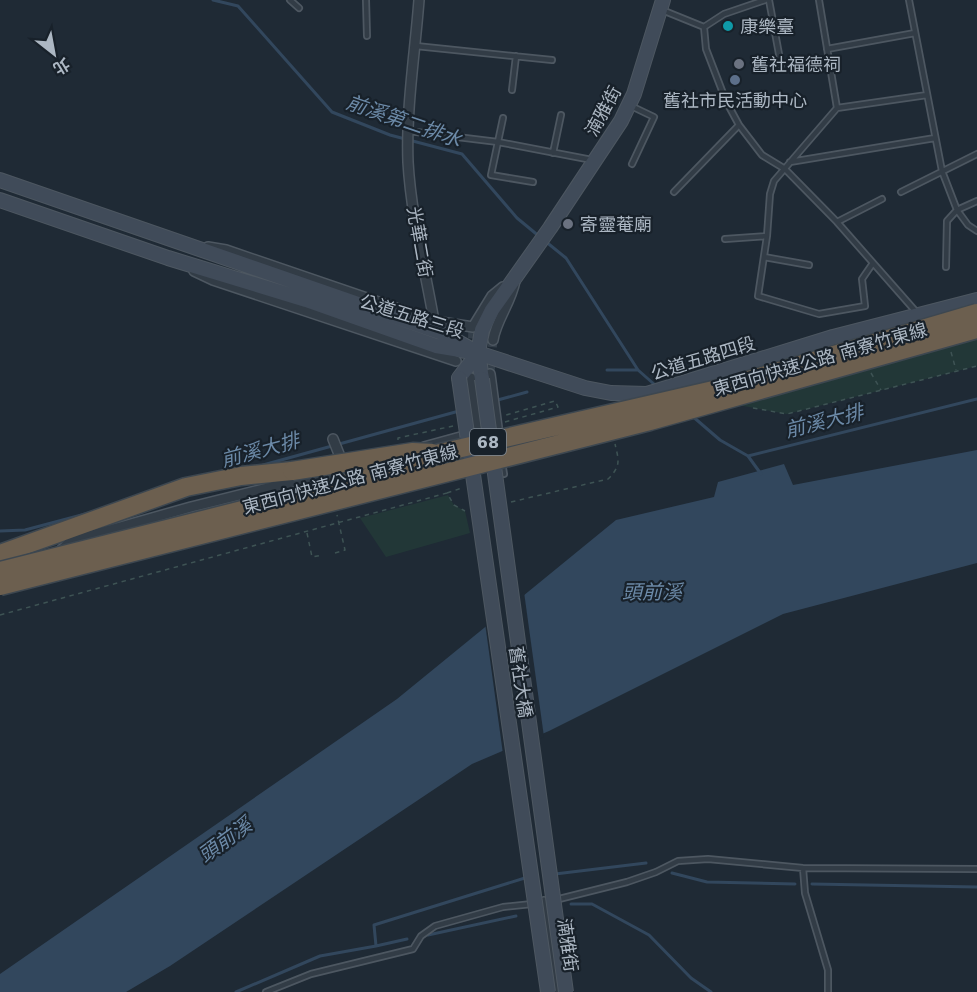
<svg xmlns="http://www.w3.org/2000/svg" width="977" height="992" font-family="'DejaVu Sans','Noto Sans TC',sans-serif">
	<rect width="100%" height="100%" fill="#1f2a35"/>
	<path fill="#223737" d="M977,327v39l-190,48 -77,-14z
		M448,495l6,10 11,6 5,22 -84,24 -26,-39z"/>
	<path fill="#32475d" d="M977,450v113l-194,51 -234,117 -77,33 -302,202 -44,26h-126v-18l397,-275 219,-179 98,-23 4,-15 66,-18 9,21z"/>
	<path fill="#1f2a35" d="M524,592l20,145 -41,17 -18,-131z"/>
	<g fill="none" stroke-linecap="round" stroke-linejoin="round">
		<path stroke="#32475d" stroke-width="3" d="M213,0l25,6 94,106 58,23 72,19 55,64 23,19
			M545,241l21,17 72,112 17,15
			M607,370h31
			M494,401l33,-9
			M691,415l29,25 28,16 229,-57
			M748,456l13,18
			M263,465l196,-54
			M0,531l25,-1 64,-17
			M672,873l35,9 88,2
			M555,874l91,-11
			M812,884l165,3
			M571,904h21l57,31 42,43 20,14
			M428,935l88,-19
			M376,946l31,-7
			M236,992l84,-36 56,-10 -2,-21 154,-48"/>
		<path stroke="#343f4a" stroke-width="9" stroke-dasharray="9 4.5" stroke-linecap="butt" d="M472,352l1,-25
			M490,374l3,-34"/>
		<g stroke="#4d5761" stroke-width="8">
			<path id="lane" d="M290,0l9,8
				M366,0l1,36
				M769,0l12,65
				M819,0l18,108
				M909,0l33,171 15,39 11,15 9,6
				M662,10l42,17
				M704,27l2,22 20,52 13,24 23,30 23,14 52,53 81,92
				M704,27l20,-13 41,-14
				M416,46l136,14
				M827,49l88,-16
				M512,90l4,-34
				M631,106l23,11 -22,47
				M503,118l-12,57 42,7
				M408,131l90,11 94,18
				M553,153l8,-38
				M790,162l145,-24
				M674,192l65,-67
				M901,192l76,-38
				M837,222l45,-23
				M725,239l42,-3
				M764,257l45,8
				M873,263l-11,16 3,27 -46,8 -61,-18 9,-60 3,-42 4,-13 63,-73 90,-13
				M946,267l1,-46 10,-11 20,-9
				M502,462l2,12
				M803,868l2,25 23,77v22
				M555,900l72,-18 29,-10 22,-11 30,-2 95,9 174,1
				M266,992l45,-18 102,-25 8,-13 14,-10 68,-19 29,-3"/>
		</g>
		<g stroke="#4d5761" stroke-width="12">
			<path id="street" d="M419,0c-4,53 -13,108 -11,162 3,53 17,107 26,159
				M208,247l18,3 208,71 39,6 19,-31 11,-9
				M194,271l19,9 243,81
				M493,340c3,-20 18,-37 22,-59
				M471,378l7,55
				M333,439l8,20
				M424,447l73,-20 -7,-53
				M59,552l12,-11 120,-34 138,-34
				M544,902l12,90"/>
		</g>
		<g stroke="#4d5761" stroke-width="16">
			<path id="secondary" d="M0,180l442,153 27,15
				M0,200l168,58 138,42 130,46 42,7 107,35 26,5 36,1 186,-57 144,-37
				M459,378l19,-25
				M482,379l-4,-26 4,-23 10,-20 58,-82 71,-107 13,-27 29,-94"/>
		</g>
		<g stroke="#3d4750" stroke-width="21">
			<path id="highway" d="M0,554l186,-67 55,-11 51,-5"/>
		</g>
		<path stroke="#3e5354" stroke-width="1.5" stroke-dasharray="4.5 4.5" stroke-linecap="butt" d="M951,352l5,18
			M871,373l10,17
			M753,408l34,6 190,-48
			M505,422l53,-15 -3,-6 -49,14
			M398,440v-2l55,-12
			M447,493l12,-4 2,-3
			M511,502l97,-23c13,-13 11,-18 7,-35
			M307,533l5,24 11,-2
			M335,553l10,-3 -8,-35
			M0,615l447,-122 7,12 11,6"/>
		<use href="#lane" stroke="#323c46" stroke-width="4.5"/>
		<use href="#street" stroke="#323c46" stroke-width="9"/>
		<use href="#secondary" stroke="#404b59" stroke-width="14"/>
		<use href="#highway" stroke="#6c5f4f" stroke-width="18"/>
		<g stroke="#4d5761" stroke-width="16" stroke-linecap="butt">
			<path id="secondary-bridge" d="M459,378l89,614
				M482,379l84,613"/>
		</g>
		<g stroke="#3d4750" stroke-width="21" stroke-linecap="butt">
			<path id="highway-bridge" d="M292,471l121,-19 19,1
				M0,571l326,-82 81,-22 33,-14 282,-65 255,-75
				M0,586l650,-165 327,-92"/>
		</g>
		<use href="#secondary-bridge" stroke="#404b59" stroke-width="14"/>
		<use href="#highway-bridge" stroke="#6c5f4f" stroke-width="18"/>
	</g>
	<circle fill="#0f9aa8" stroke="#18212a" stroke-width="2" cx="728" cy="26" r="6"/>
	<g fill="#6b7280" stroke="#18212a" stroke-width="2">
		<circle cx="739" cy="64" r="6"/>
		<circle cx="568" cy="224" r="6"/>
	</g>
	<circle fill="#5c6f8a" stroke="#18212a" stroke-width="2" cx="735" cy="80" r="6"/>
	<g text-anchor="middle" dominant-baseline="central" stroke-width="4.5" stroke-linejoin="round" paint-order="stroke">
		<rect fill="#18212a" stroke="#808a95" stroke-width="1.5" x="470" y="429" width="36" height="26" rx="4.5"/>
		<g font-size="16" font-weight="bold" fill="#acb7c3">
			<text x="488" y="442">68</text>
		</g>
		<g font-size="18" fill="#acb7c3" stroke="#18212a" text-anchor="start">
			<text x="740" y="26">康樂臺</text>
			<text x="751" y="64">舊社福德祠</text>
			<text x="735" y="100" text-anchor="middle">舊社市民活動中心</text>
			<text x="580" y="224">寄靈菴廟</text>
		</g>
		<g font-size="18" fill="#acb7c3" stroke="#18212a">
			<text transform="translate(603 111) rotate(-61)">湳雅街</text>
			<text transform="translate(420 242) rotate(80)">光華二街</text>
			<text transform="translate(412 316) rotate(17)">公道五路三段</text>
			<text transform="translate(703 358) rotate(-17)">公道五路四段</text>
			<text transform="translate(820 359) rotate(-16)">東西向快速公路 南寮竹東線</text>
			<text transform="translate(350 479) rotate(-15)">東西向快速公路 南寮竹東線</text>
			<text transform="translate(521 682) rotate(82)">舊社大橋</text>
			<text transform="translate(568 945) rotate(82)">湳雅街</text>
		</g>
		<g font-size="20" font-style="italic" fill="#6c8aa8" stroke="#18212a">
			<text transform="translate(404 121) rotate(19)">前溪第二排水</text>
			<text transform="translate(824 421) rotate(-14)">前溪大排</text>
			<text transform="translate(260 450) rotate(-15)">前溪大排</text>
			<text x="652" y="592">頭前溪</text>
			<text transform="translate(225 840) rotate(-36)">頭前溪</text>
		</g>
	</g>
	<g transform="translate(54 54) rotate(149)" stroke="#18212a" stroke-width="4.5" paint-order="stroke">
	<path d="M0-4.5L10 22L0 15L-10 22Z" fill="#acb7c3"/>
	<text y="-9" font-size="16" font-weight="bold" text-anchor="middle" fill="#acb7c3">北</text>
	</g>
</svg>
